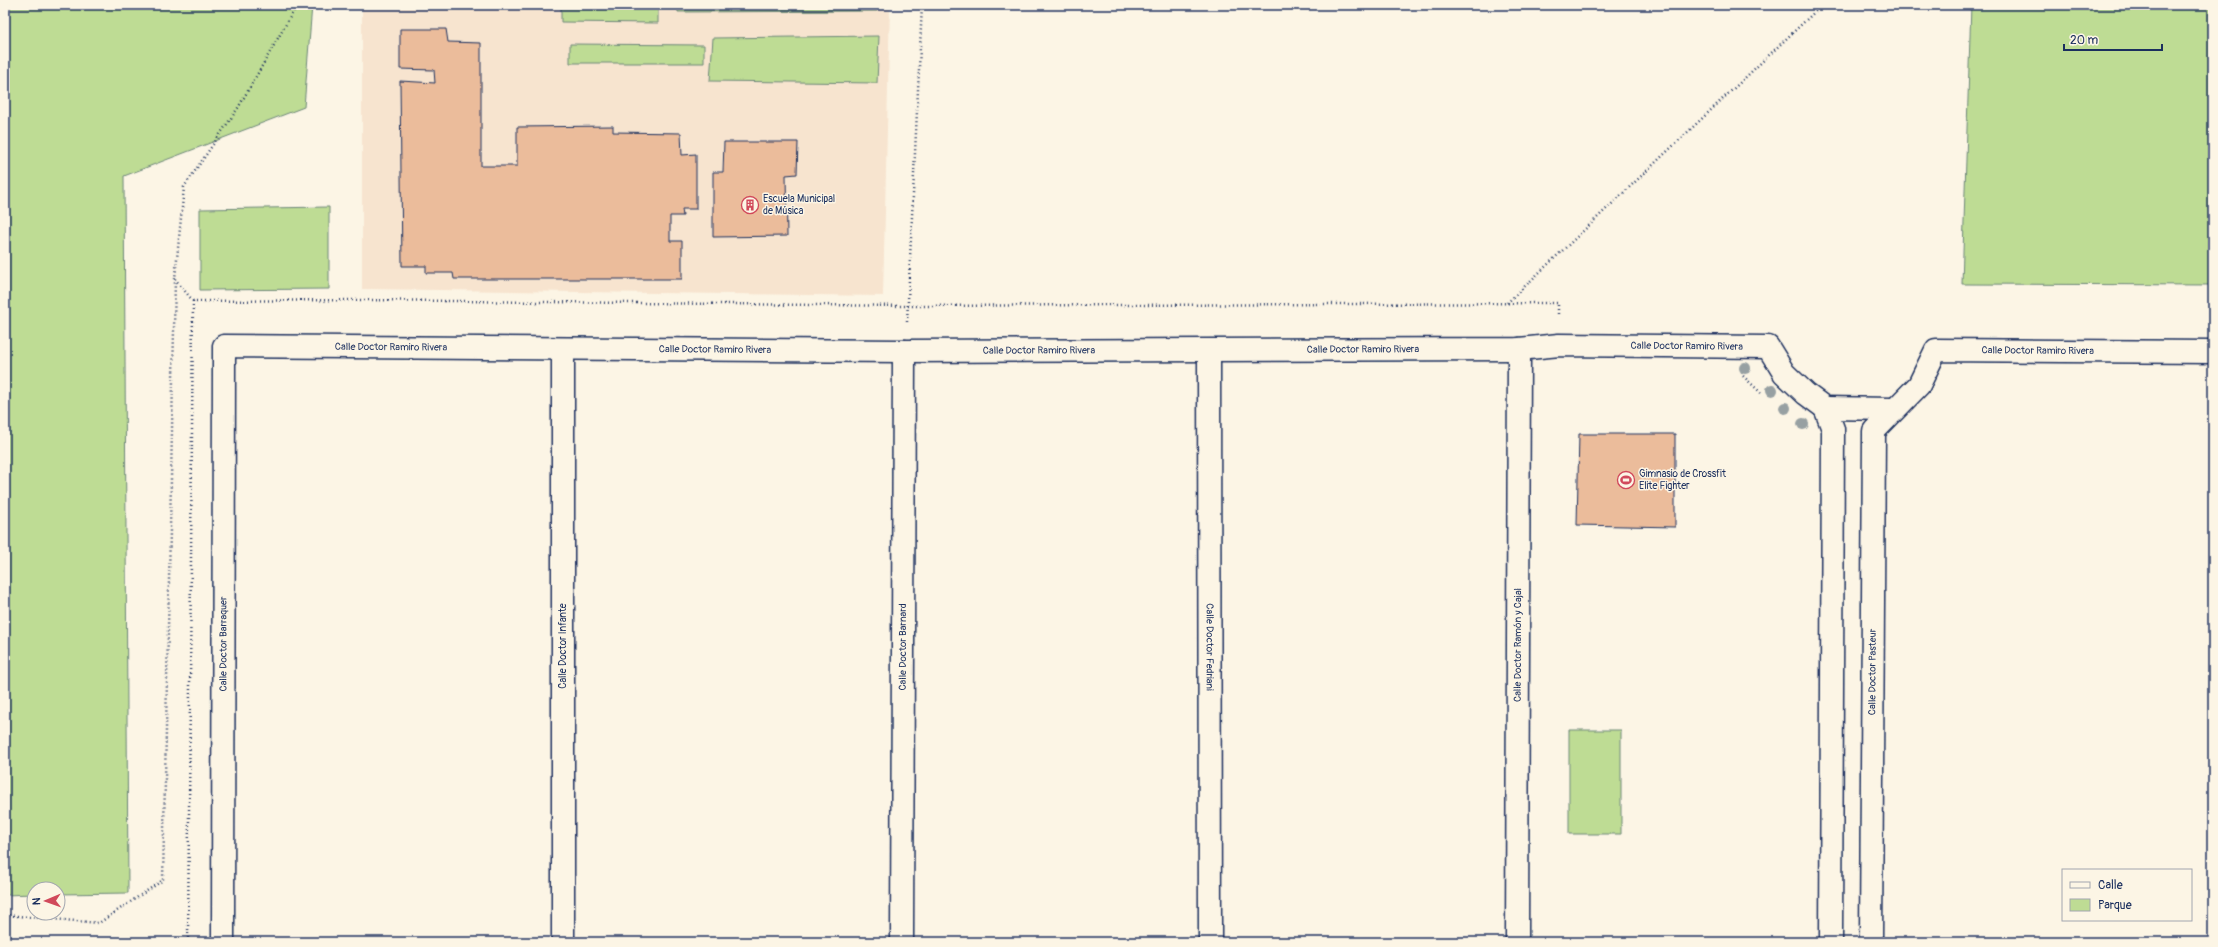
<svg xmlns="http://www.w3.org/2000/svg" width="2218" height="947" font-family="Pangolin,sans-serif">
	<rect width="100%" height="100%" fill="#fcf5e5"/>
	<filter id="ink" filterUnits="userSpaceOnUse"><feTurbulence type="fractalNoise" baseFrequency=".025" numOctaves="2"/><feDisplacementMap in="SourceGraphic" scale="8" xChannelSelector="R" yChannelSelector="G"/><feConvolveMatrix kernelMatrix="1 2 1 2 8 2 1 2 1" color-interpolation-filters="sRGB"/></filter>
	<g filter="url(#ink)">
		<path fill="#f7e4cf" d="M362,5h528l-7,291 -521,-7z"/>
		<path fill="#bedc94" stroke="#6c8679" d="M5,5h307l-8,102 -180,69 4,717 -70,1v-5h-24v5l-29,1z
			M561,5h97v18l-97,-1z
			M678,5h199v6l-199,1z
			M1971,5h242v280l-251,-1z
			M879,36l-2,47 -167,-2 3,-43z
			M570,44l134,1v18h-134z
			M329,207v82l-129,1v-81z
			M1569,730h52v104h-52z"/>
		<path fill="#ebbc9b" stroke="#1b2f5e" d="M400,29h46l2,13 33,1v123h36v-39l96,-1v6l68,1 1,22 14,-1v55h-14l1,7h-13v25h12v38h-228l-1,-6h-27v-7h-24l-2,-185 35,2 -1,-13 -34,-1z
			M724,142h74l-1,32 -11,1 1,61 -74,1v-65h10z
			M1579,434h96v93l-98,-2z"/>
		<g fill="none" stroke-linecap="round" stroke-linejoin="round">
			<g stroke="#1b2f5e" stroke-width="25">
				<g id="street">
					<path d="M563,349v593"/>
					<path id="s1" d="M1209,351l1,591"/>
					<path d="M1825,408l8,21 -2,513"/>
					<path d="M1825,408l68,1"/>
					<path id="s2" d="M223,942l1,-596 680,5 615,-2 40,-4 209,2 16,26 22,21 19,14"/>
					<path id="s3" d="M902,942l2,-591"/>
					<path id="s4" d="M1517,942l2,-593"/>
					<path id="s5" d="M1871,942l3,-511 45,-46 17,-35 277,2"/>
				</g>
			</g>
			<path stroke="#1b2f5e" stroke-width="2.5" stroke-dasharray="1 3" stroke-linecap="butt" d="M193,301l-18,-22 9,-92 54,-79 59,-103
				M1507,303l315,-298
				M907,322l15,-317
				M1743,376l18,17
				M5,915l94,8 64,-43 12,-601
				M188,942l5,-641 170,-1 545,6 650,-3v14"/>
			<use href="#street" stroke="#fcf5e5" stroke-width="22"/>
		</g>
		<g fill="#97a0a2">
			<circle cx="1745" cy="368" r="6"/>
			<circle cx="1772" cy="390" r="6"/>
			<circle cx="1785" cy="408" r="6"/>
			<circle cx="1803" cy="424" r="6"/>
		</g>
	</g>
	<defs>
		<g id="building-ring" transform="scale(0.9)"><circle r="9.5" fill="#fcf5e5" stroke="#d1495b" stroke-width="1.5"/><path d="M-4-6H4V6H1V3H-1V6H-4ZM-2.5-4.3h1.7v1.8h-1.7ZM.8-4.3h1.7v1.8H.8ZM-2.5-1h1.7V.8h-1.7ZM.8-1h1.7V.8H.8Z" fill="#d1495b"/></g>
		<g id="stadium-ring" transform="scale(0.9)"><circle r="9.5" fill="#fcf5e5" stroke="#d1495b" stroke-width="1.5"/><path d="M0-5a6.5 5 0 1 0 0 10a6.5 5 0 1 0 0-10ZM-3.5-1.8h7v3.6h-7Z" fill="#d1495b"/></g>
	</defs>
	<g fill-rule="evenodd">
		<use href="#building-ring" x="750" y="205"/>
		<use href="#stadium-ring" x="1626" y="480"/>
	</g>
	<g text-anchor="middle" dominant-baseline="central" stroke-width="3" stroke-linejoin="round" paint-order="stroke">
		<g font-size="10" fill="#1b2f5e" stroke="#fcf5e5" text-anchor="start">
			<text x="763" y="199">Escuela Municipal<tspan x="763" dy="12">de Música</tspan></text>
			<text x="1639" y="474">Gimnasio de Crossfit<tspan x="1639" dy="12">Elite Fighter</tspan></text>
		</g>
		<g font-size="10" fill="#1b2f5e" stroke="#fcf5e5">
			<text stroke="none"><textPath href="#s2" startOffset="2059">Calle Doctor Ramiro Rivera</textPath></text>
			<text stroke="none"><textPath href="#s2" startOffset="763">Calle Doctor Ramiro Rivera</textPath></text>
			<text stroke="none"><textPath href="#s2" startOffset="1087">Calle Doctor Ramiro Rivera</textPath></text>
			<text stroke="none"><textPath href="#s2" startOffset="1735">Calle Doctor Ramiro Rivera</textPath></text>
			<text stroke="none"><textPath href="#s2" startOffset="1411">Calle Doctor Ramiro Rivera</textPath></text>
			<text stroke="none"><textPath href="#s5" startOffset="716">Calle Doctor Ramiro Rivera</textPath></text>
			<text stroke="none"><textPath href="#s2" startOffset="298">Calle Doctor Barraquer</textPath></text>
			<text stroke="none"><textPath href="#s4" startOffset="297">Calle Doctor Ramón y Cajal</textPath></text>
			<text transform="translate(563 646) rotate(-90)">Calle Doctor Infante</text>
			<text stroke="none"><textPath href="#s3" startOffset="295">Calle Doctor Barnard</textPath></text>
			<text stroke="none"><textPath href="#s1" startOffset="296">Calle Doctor Fedriani</textPath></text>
			<text stroke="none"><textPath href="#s5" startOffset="270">Calle Doctor Pasteur</textPath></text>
		</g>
	</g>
	<rect width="2218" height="947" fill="none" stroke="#fcf5e5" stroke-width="20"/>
	<rect x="10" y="10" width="2198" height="927" fill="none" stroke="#1b2f5e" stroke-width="1.5" filter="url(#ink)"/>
	<rect x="2062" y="869" width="130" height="52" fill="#fcf5e5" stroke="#a2a6af"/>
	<rect x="2070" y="882" width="20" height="6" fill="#fcf5e5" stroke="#a2a6af"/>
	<text x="2098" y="889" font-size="12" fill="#1b2f5e">Calle</text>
	<rect x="2070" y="899" width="20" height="12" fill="#bedc94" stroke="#a2a6af"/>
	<text x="2098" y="909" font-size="12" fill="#1b2f5e">Parque</text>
	<g transform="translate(46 901) rotate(268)"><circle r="19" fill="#fcf5e5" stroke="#a2a6af"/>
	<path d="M0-3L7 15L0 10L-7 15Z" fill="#d1495b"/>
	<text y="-6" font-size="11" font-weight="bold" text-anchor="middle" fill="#1b2f5e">N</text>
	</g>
	<path d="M2064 44v6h98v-6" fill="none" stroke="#1b2f5e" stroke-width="2"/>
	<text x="2070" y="44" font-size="12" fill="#1b2f5e" stroke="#fcf5e5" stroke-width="3" paint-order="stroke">20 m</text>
</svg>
